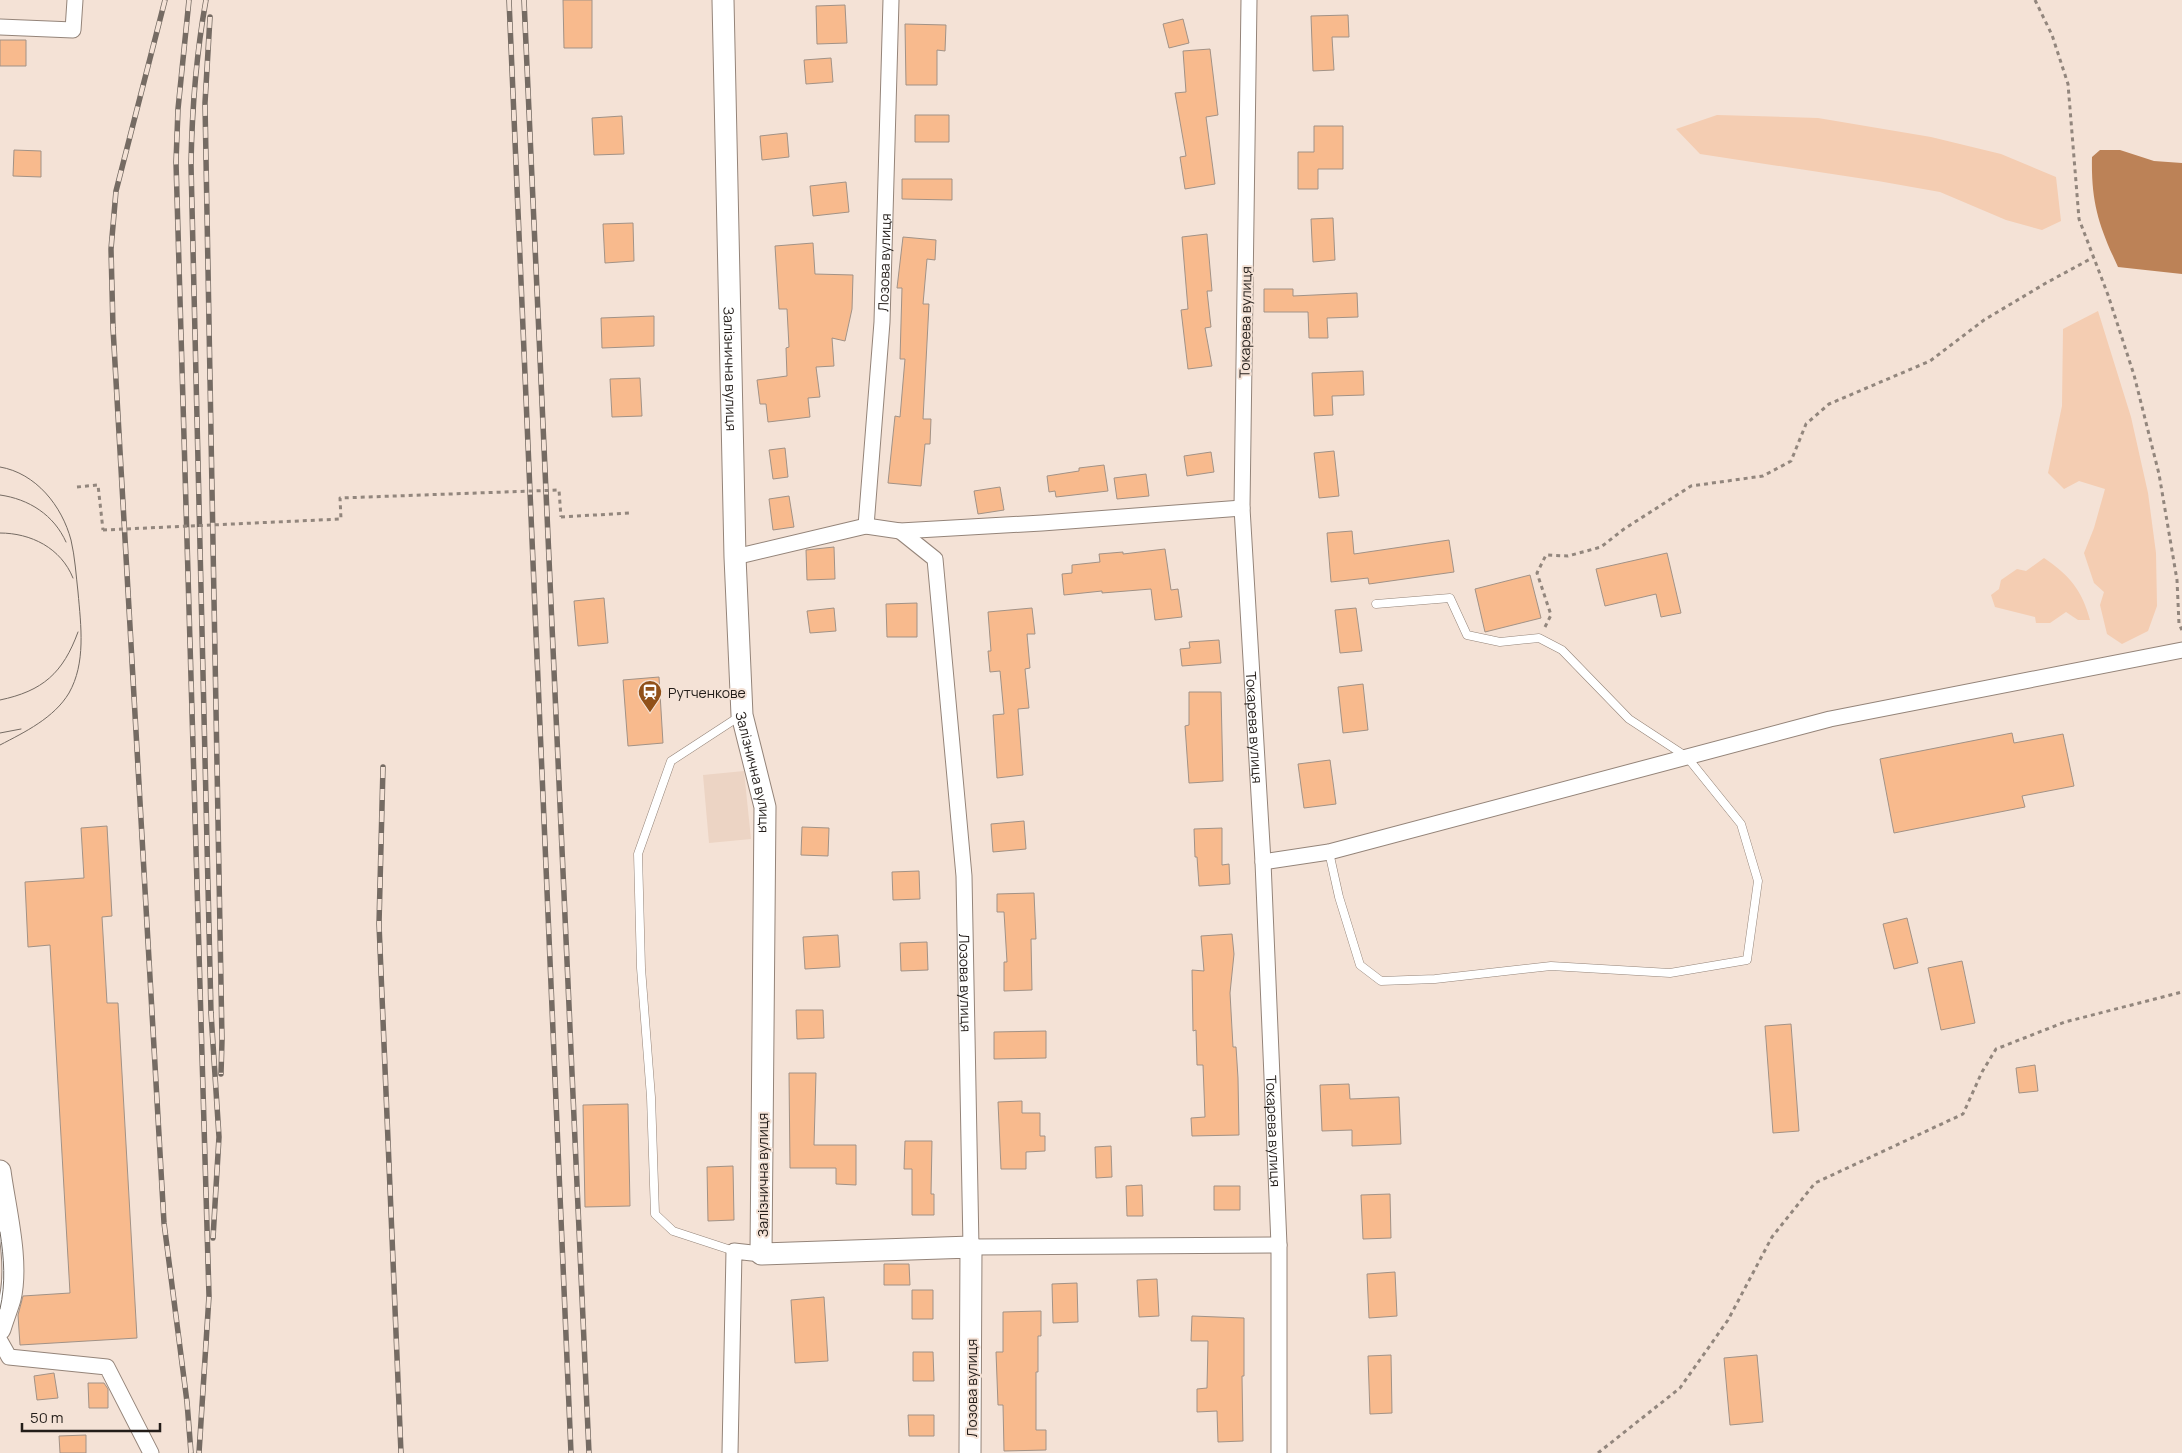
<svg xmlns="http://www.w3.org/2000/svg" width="2182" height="1453" font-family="Manrope,sans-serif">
	<rect width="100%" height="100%" fill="#f4e2d6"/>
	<path fill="#ecd4c4" d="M744,771l7,68 -42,4 -6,-68z"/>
	<path fill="#f4cdb2" d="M1717,115l101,3 113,19 70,17 55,23 5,44 -19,9 -36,-10 -66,-28 -62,-11 -178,-27 -24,-25z
		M2098,311l33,106 17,76 8,60 1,53 -9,25 -26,13 -15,-10 -7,-29 4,-13 -10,-9 -10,-30 10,-25 11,-39 -26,-8 -15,8 -16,-16 14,-67 1,-77z
		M2044,558c26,18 38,32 46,62h-12l-12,-8 -16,11h-14l-1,-6 -40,-10 -4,-12 8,-6 2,-9 16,-11 9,2z"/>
	<path fill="#bc8257" d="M2100,150h20l34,11 28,2v111l-64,-7c-19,-41 -27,-64 -26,-110z"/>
	<path fill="#f8ba8d" stroke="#a29286" d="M563,0h29v48h-28z
		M845,5l2,38 -30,1 -1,-38z
		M1348,15l1,22h-17l2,33 -21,1 -2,-55z
		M1183,19l6,24 -20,5 -6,-24z
		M905,24l41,1 -1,26 -8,-1v35h-31z
		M0,40h26v26h-26z
		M1210,49l8,66 -12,2 9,67 -30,5 -5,-32 6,-1 -11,-63 11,-1 -3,-41z
		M831,58l2,24 -27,2 -2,-24z
		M915,115h34v27h-34z
		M622,116l2,38 -30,1 -2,-37z
		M1314,126h29v43h-25v20h-20v-37h16z
		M787,133l2,24 -27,3 -2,-24z
		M14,150l27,1v26l-28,-1z
		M902,179h50v21l-50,-1z
		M846,182l3,30 -36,4 -3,-30z
		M1333,218l2,42 -22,2 -2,-43z
		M633,223l1,38 -29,2 -2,-39z
		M1207,234l5,57h-5l4,36 -6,1 7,38 -24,3 -7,-59 7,-1 -6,-72z
		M903,237l33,3 -1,20 -8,-1 -4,45h6l-6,115h8l-1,25h-5l-4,42 -33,-3 7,-67 5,1 5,-58h-5l2,-71h-5z
		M813,243l2,31 38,1 -1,34 -7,32 -13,-3 2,28 -18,1 4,30 -12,1 2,19 -42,5 -2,-18h-6l-3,-24 30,-4 -1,-28 3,-1 -2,-38h-8l-4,-63z
		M1264,289h29v7l64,-3 1,24 -31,1 1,20h-19l-1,-26h-44z
		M654,316v30l-52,2 -1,-30z
		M1363,371l1,24 -32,1 1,19 -19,1 -2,-43z
		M640,378l2,38 -30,1 -2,-38z
		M785,448l3,29 -15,2 -4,-29z
		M1334,451l5,45 -20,2 -5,-45z
		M1211,452l3,20 -27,4 -3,-20z
		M1104,465l4,26 -52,6 -1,-6 -6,1 -2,-16 32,-5v-3z
		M1146,474l3,22 -32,3 -3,-21z
		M1000,487l4,23 -26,4 -4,-23z
		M789,496l5,31 -21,3 -4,-31z
		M1352,531l2,23 95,-14 5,32 -85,12 -1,-6 -37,4 -4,-49z
		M834,547l1,32 -28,1 -1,-30z
		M1165,549l6,41 7,-1 4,28 -27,3 -4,-31 -49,4v-2l-38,4 -2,-21 10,-1v-8l28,-3 -1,-8 24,-2v2z
		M1667,553l14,60 -20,4 -5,-23 -51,12 -9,-37z
		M1530,575l11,43 -56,14 -10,-43z
		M604,598l4,45 -30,3 -4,-45z
		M917,603v34h-30l-1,-33z
		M834,608l2,23 -26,2 -3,-22z
		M1032,608l3,26h-8l3,34 -5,1 4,39 -11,1 5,66 -26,3 -4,-63 11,-1 -4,-43 -10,1 -2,-21h3l-3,-39z
		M1356,608l6,43 -22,2 -5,-43z
		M1219,640l2,23 -39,3 -2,-17 10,-1 -1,-6z
		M659,677l4,66 -35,3 -5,-66z
		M1363,684l5,46 -25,3 -5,-46z
		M1189,692h32l2,89 -34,2 -4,-57 4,-1z
		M2012,733l2,10 49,-9 11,52 -52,10 3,11 -131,26 -14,-74z
		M1330,760l6,44 -32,4 -6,-44z
		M1024,821l2,28 -33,3 -2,-28z
		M107,826l5,90 -10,1 5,86h11l19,335 -117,7 -2,-30 5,-19 47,-3 -20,-348 -22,2 -3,-65 59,-4 -3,-50z
		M802,827l27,1 -1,28 -27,-1z
		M1222,828v37l7,-1 1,20 -31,2 -2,-29h-2l-1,-28z
		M919,871l1,28 -27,1 -1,-28z
		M1034,893l2,46h-5l1,51 -28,1v-29h3l-3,-50h-7v-18z
		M1907,918l11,45 -24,6 -11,-45z
		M1232,934l2,20 -4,39 3,54h3l2,31 1,57 -47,1 -1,-18 14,-1 -2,-52h-6l-1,-35 -3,1 -1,-61 12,1 -3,-35z
		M838,935l2,32 -35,2 -2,-32z
		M927,942l1,28 -27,1 -1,-28z
		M1962,961l13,62 -34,7 -13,-62z
		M796,1010h27l1,28 -27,1z
		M1791,1024l8,107 -26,2 -8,-107z
		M1046,1031v27l-52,1v-27z
		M2035,1065l3,26 -19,2 -3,-25z
		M789,1073h27l-2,72h42v40l-20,-1v-16h-46z
		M1349,1084l1,15 49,-2 2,47 -49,2v-16l-30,1 -2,-46z
		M1022,1101v12h18v23h5v15l-19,1v17h-25l-3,-67z
		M628,1104l2,102 -45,1 -2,-102z
		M905,1141h27l-1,53h3v21h-22v-46h-8z
		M1111,1146l1,31 -16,1 -1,-31z
		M733,1166l1,54 -26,1 -1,-54z
		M1142,1185l1,31h-16l-1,-30z
		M1214,1186h26v24h-26z
		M1390,1194l1,44 -28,1 -2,-44z
		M884,1264h25l1,21h-26z
		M1395,1272l2,44 -28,2 -2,-44z
		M1157,1279l2,37 -20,1 -2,-37z
		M1077,1283l1,39 -25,1 -1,-39z
		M912,1290h21v29h-21z
		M824,1297l4,64 -33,2 -4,-63z
		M1041,1311v25h-3v36h-2v58h10v20l-42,1 -1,-46h-5l-2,-53h7v-40z
		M1192,1316l52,2v58h-2l1,65 -25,1 -1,-31 -20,1v-23l10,-1 1,-47h-17z
		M913,1352h20l1,29h-21z
		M1391,1355l1,58 -22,1 -2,-58z
		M1757,1355l6,67 -33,3 -6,-67z
		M54,1373l4,25 -21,2 -3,-24z
		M88,1383h16l4,6v19h-19z
		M908,1415h26v21h-25z
		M86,1435v18h-26l-1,-17z"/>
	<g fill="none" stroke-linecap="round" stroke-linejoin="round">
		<g stroke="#948479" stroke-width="9">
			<path id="lane" d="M1329,852l10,45 21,68 21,16 54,-2 116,-13 119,7 77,-13 11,-79 -17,-57 -54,-67 -58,-38 -67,-69 -23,-12 -39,4 -33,-7 -17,-37 -74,6
				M734,1251l-61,-20 -18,-17 -4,-117 -10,-129 -3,-114 33,-93 69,-45"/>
		</g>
		<g stroke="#948479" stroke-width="17">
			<g id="street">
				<path id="s1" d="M1249,0l-7,508 21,354 16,383v208"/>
				<path d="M0,27l73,3 2,-30"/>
				<path id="s2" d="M866,526l16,-204 9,-322"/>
				<path id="s3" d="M900,531l35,28 29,317 7,371 308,-2"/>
				<path d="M735,557l131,-31 34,5 142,-8 200,-15"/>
				<path d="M1263,862l66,-10 501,-133 352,-69"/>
				<path d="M0,1341l9,16 98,10 44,86"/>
				<path d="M730,1453l4,-202 27,3"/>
			</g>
		</g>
		<g stroke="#948479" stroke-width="23">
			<g id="secondary">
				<path id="s4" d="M723,0l12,557 7,158 23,92 -4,447 210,-7 -1,206"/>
				<path d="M0,1171c5,38 19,91 10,128 -3,10 -7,20 -10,30"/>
			</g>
		</g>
		<path stroke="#92867d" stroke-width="3" stroke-dasharray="4 4" stroke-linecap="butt" d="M2035,0l17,35 16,49 11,135 29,76 26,80 25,99 18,106 2,44 3,6
			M77,487l21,-2 5,45
			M561,517l68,-4
			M1545,627l6,-12 -14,-42 9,-18 22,1 33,-9 23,-18 67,-43 72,-10 28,-15 15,-37 23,-20 101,-43 54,-41 62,-37 48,-26
			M1598,1453l82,-65 48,-68 44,-83 43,-54 148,-69 19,-42 14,-23 69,-27 117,-30"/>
		<use href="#lane" stroke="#fff" stroke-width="8"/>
		<use href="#street" stroke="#fff" stroke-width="15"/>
		<use href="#secondary" stroke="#fff" stroke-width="21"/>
		<path stroke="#756b63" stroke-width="1" d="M0,467c36,6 62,39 71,73 4,17 5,35 7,52 3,34 8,71 -9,101 -15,25 -44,39 -69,52
			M0,495c29,4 54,20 66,47
			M0,533c31,0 61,15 73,45
			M0,700c43,-9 63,-27 78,-68
			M0,733l21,-4
			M0,1232c4,26 6,51 0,77"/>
		<g stroke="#756b63" stroke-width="5.5">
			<path id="rail" d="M165,0l-49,191 -5,58 2,79 51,895 23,179 4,51
				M189,0l-11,109 -2,53 33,1134 -10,157
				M206,0c-10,55 -14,109 -15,164l20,849 8,124 -6,101
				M509,0l62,1453
				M524,0l65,1453
				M210,17l-5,86 17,937 -1,34
				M383,767l-4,157 22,529"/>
		</g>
		<use href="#rail" stroke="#f4e2d6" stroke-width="4" stroke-dasharray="11" stroke-linecap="butt"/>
		<path stroke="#92867d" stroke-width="3" stroke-dasharray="4 4" stroke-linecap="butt" d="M103,530l238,-11 -1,-21 219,-8 2,27"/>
	</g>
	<defs>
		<g id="station-pin" transform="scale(1.25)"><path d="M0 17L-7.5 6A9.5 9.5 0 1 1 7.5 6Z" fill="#915119" stroke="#f4e2d6"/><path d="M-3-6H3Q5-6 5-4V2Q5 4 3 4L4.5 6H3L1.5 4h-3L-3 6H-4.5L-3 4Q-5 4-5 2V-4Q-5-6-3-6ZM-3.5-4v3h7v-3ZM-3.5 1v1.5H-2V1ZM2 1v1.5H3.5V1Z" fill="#fff"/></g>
	</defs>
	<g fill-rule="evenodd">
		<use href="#station-pin" x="650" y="692"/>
	</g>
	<g text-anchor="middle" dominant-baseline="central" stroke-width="4" stroke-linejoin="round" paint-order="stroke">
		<g font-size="14" fill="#231d19" stroke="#f4e2d6">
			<text stroke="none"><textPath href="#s2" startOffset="264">Лозова вулиця</textPath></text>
			<text transform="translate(1245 322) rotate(-89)">Токарева вулиця</text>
			<text stroke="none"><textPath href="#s4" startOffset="369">Залізнична вулиця</textPath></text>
			<text stroke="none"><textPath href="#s1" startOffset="728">Токарева вулиця</textPath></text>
			<text stroke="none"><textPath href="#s4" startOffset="774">Залізнична вулиця</textPath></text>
			<text stroke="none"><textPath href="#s3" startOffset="470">Лозова вулиця</textPath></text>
			<text stroke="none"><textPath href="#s1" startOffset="1132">Токарева вулиця</textPath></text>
			<text transform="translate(762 1175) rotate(-90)">Залізнична вулиця</text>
			<text transform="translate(971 1388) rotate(-90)">Лозова вулиця</text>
		</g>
		<g font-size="14" fill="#231d19" stroke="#f4e2d6" text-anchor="start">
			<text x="668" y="692">Рутченкове</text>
		</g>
	</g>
	<path d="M22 1423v8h138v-8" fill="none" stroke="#231d19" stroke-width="2.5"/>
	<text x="30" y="1423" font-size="15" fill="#231d19" stroke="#f4e2d6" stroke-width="4" paint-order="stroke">50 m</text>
</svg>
